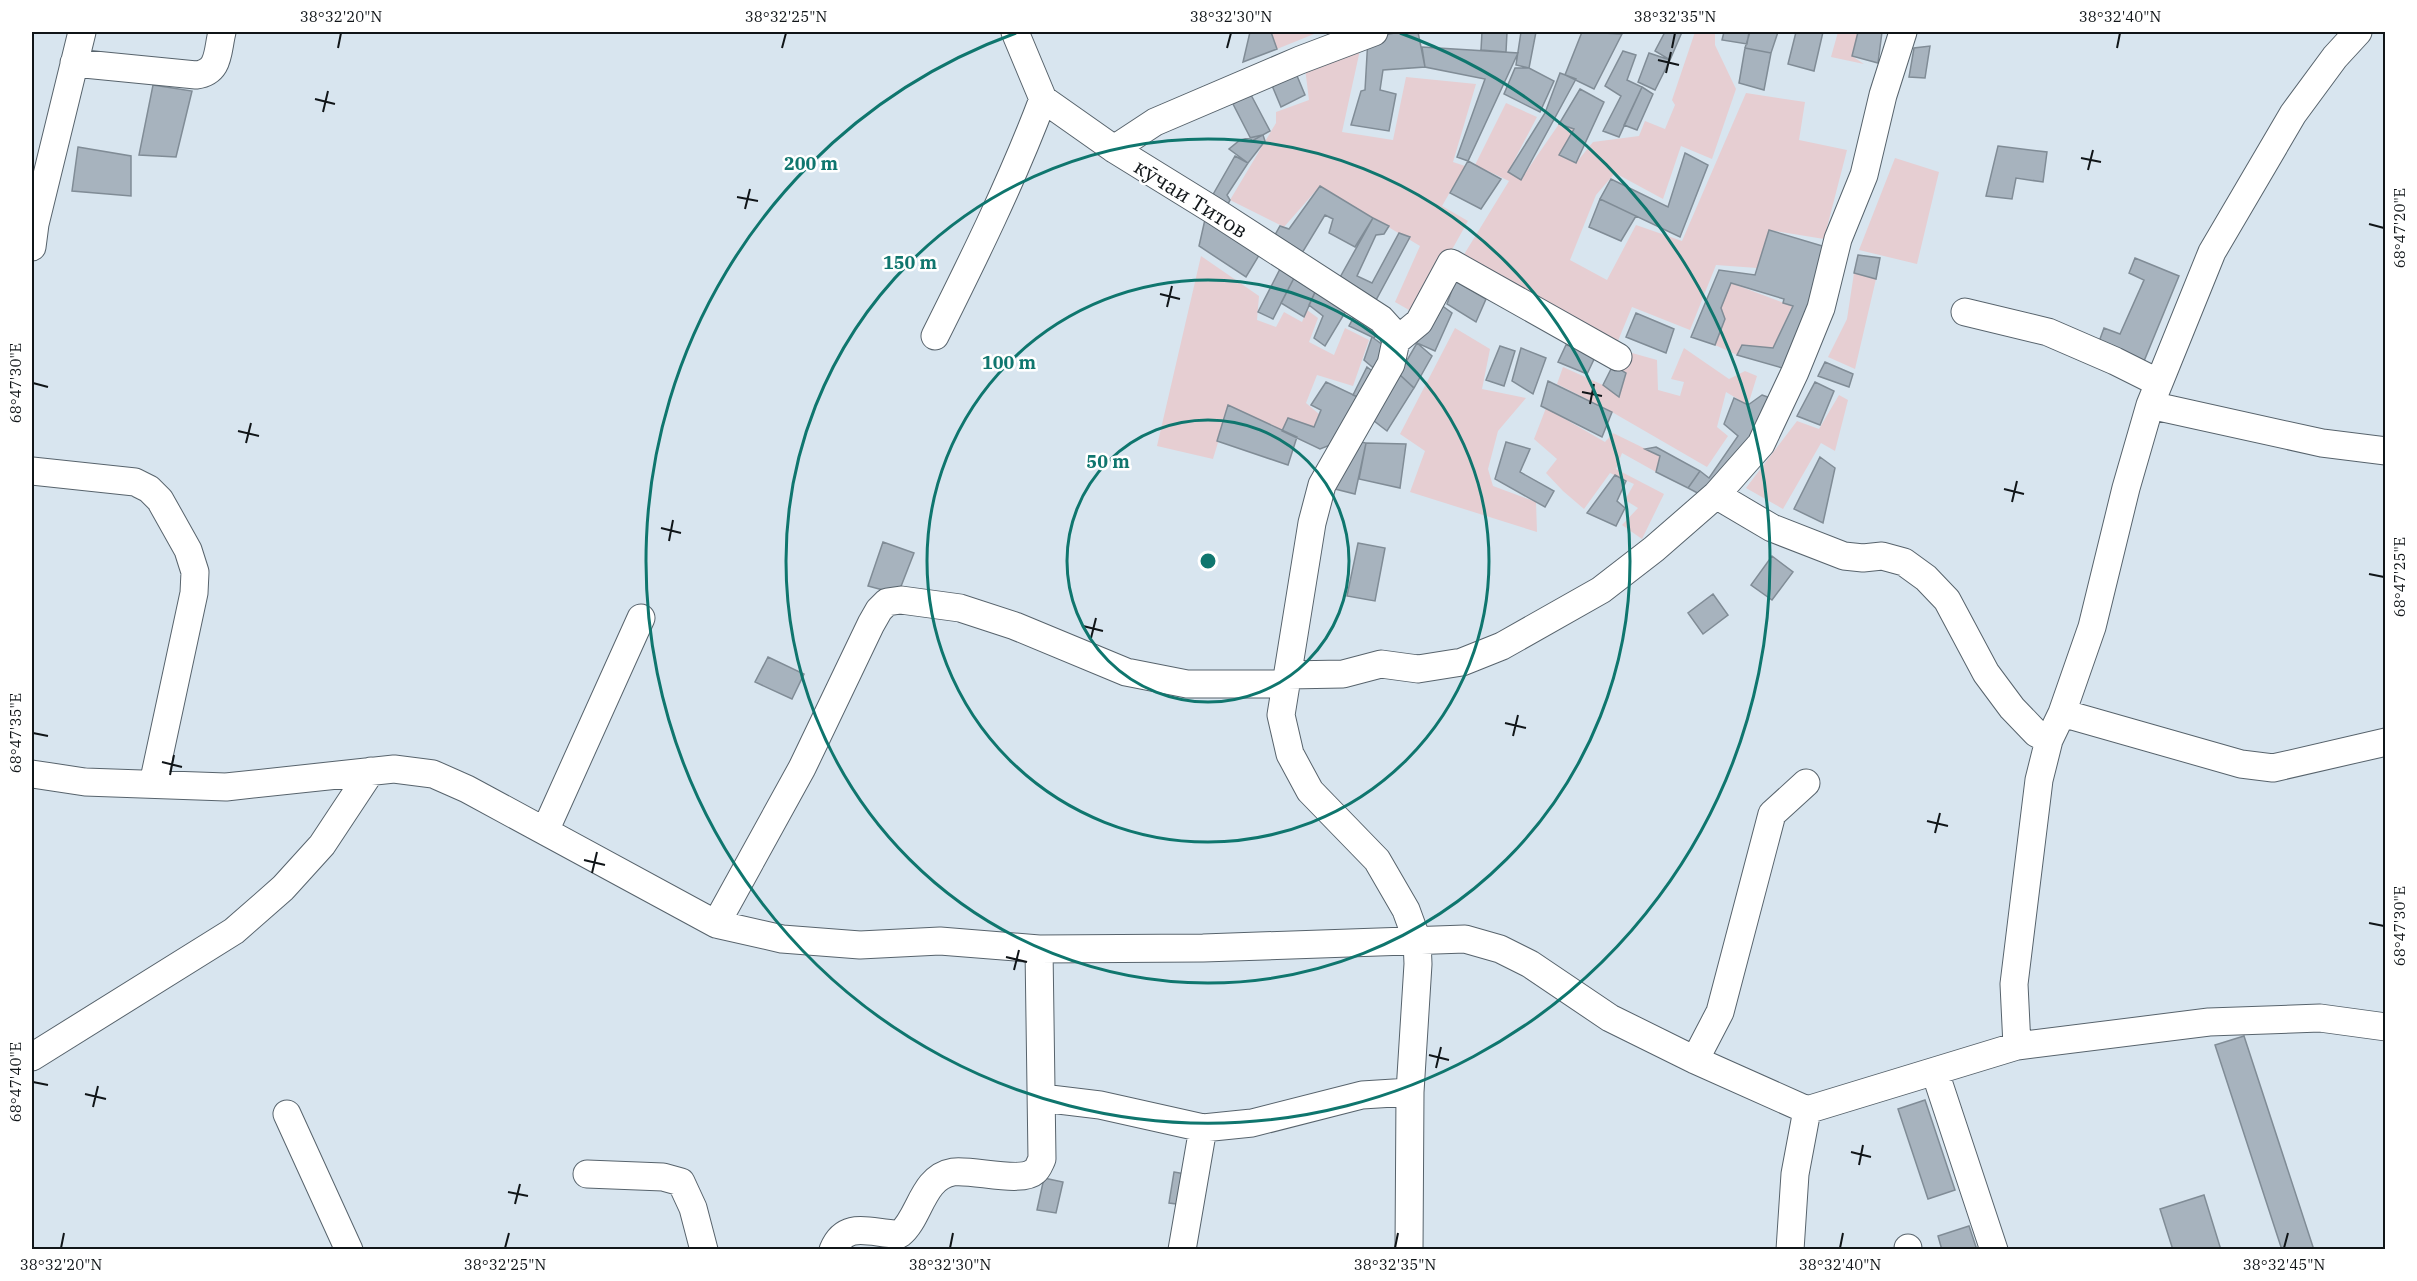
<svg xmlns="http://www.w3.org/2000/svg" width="2417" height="1281" font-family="'IBM Plex Serif',serif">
	<rect width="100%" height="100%" fill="#d8e5ef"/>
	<path fill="#e6ced2" d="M1271,32h48l-42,17z
		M1695,32h20v13l21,44 -24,70 -31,-13 -18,53 -48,-26 -19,22 -26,65 37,20 29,-55 46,16 64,-148 59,9 -6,38 48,10 -23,89 -55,-9 -12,38 -41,-3 -26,65 -58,-23 -17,41 -155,-87 49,-80 -34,-16 31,-62 31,14 -29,55 13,7 38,-55 15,5 -15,26 17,8 17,-21 46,-6 6,-15 20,8 10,-24 -3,-5z
		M1838,32h20l-6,24 12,8 -33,-7z
		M1360,50l-18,82 51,8 13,-63 70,7 -23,78 12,4 -23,40 26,15 -52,93 -21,-12 25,-56 -100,-60 -36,41 -54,-27 46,-77v-11l33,-12 -4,-32z
		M1895,158l44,14 -22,92 -58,-14z
		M1201,256l58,40 -2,24 19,7 8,-15 18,10 5,-12 11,8 -9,24 25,13 11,-27 24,12 -16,46 -36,-11 -11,28 13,11 -5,13 -32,4 -53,-25 -16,53 -56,-13z
		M1854,273l22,6 -21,90 -27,-12 19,-38z
		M1731,283l61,23 -19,42 -31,-3 -5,10 -22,-10 10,-25 -4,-12z
		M1455,328l35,21 -8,40 44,9 -28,33 -10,38 5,17 43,16 1,30 -127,-40 15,-41 -25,-17z
		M1684,348l45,31 16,-8 12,5 -9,29 -22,-13 -9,35 11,9 -21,31 -95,-55 -55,-28 6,-17 40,18 16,12 7,-24 -12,-8 18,-12 25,7 1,30 22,6 4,-14 -13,-3z
		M1839,395l9,5 -13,51 -14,-8 -38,66 -37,-21 51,-67 22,8z
		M1546,408l59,34 8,-9 47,23 -4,16 -34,-19 -6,16 48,25 -22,45 -20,-14 16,-17 -13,-8 9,-16 -24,-11 -26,36 -21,-18 -17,-18 11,-14 -23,-20z"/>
	<path fill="#a7b3be" stroke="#808c96" stroke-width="1.5" d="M1250,32h21l6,17 -34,13z
		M1400,32h18l7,35 -42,3 -3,20 16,4 -7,37 -38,-6 10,-34 4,-1 3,-52z
		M1482,32h25l-1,20 -25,-2z
		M1521,32h15l-7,36 -13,-3z
		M1582,32l40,2 -28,55 -29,-14z
		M1665,32h17l-12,28 -15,-9z
		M1724,32h25l-2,12 -25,-4z
		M1750,32h28l-7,21 -26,-5z
		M1796,32h27l-9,39 -26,-7z
		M1858,32h24l-4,31 -26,-7z
		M1930,46l-5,32 -16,-1 5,-29z
		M1422,47l96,6 -50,108 -11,-4 28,-78 -60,-12z
		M1745,48l26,5 -7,37 -25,-7z
		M1623,51l13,4 -9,25 15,7 -23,50 -16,-6 18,-35 -16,-10z
		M1649,53l21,7 -15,30 -17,-8z
		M1515,68h14l25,13 -14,31 -36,-18z
		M1295,71l10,24 -24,12 -10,-24z
		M1560,73l16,6 -55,101 -13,-8 37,-59z
		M153,85l39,6 -16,66 -37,-2z
		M1642,87l11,7 -16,36 -13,-5z
		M1580,89l24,13 -28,61 -17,-8 15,-26 -15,-5z
		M1250,93l20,38 -18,10 -19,-37z
		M1263,135l2,6 -17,22 -19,-14 11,-9z
		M1998,146l49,6 -4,30 -27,-4 -4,21 -26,-3z
		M78,147l53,9v40l-59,-5z
		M1685,153l23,12 -28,72 -80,-38 11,-20 57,28z
		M1235,156l13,7 -21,32 3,5 -4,8 -15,-10z
		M1468,161l33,18 -20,30 -31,-16z
		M1320,186l53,32 -18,29 -26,-14 4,-14 -8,-4 -26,43 -28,-16 9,-16 9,3z
		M1600,199l36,17 -15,25 -32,-14z
		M1206,215l55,37 -15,25 -47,-31z
		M1373,218l16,8 -5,8 -8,1 -19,41 15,7 27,-50 11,4 -35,65 -37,-21z
		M1769,230l60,18 -43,121 -49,-14 5,-10 31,3 20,-42 -10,-3 1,-4 -53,-16 -10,25 4,11 -10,26 -24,-8 28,-67 36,5z
		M1858,255l22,3 -4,21 -22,-6z
		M2135,258l44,18 -37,90 -45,-19 7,-19 16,6 24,-54 -15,-7z
		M1280,269l15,7 -22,43 -15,-7z
		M1295,276l21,14 -12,27 -23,-14z
		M1455,281l31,18 -10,23 -29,-18z
		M1316,290l30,21 -21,35 -11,-8 9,-22 -14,-11z
		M1437,302l15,11 -17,38 -18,-8z
		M1356,313l25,15 -7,10 -25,-12z
		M1636,313l38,16 -8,24 -40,-16z
		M1372,337l15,11 -10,23 -13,-11z
		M1417,343l15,13 -18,32 -15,-14z
		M1566,345l31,8 -10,21 -29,-12z
		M1500,346l15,5 -11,35 -18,-6z
		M1521,348l25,10 -13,36 -21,-13z
		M1825,362l28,12 -4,13 -31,-11z
		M1613,365l13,8 -7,24 -16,-12z
		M1367,367l8,6 -17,24 -5,-2z
		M1399,374l15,14 -27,43 -18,-14z
		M1548,381l64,31 -10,25 -61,-31z
		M1326,382l32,15 -25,47 -13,5 -38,-18 6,-13 26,9 7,-17 -10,-5z
		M1815,382l19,9 -14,34 -23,-9z
		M1762,395l11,4 -23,46 -45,52 -17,-9 12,-17 9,7 29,-42 -14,-12 10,-26 14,7z
		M1228,405l69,32 -9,28 -71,-24z
		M1351,440l15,3 -11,51 -28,-7z
		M1506,442l24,7 -10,23 34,19 -9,16 -50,-28z
		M1366,443l40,1 -6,44 -41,-9z
		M1656,447l44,24 -12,17 -32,-16 4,-16 -15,-7z
		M1820,457l15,11 -12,55 -29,-14z
		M1615,475l11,6 -9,20 8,7 -9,18 -29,-13z
		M883,542l31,11 -16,41 -30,-8z
		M1358,543l27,5 -10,53 -28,-5z
		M1772,556l21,16 -21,28 -21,-15z
		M1713,594l15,21 -25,19 -15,-21z
		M768,657l36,17 -12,25 -37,-17z
		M2244,1036l70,214h-32l-67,-205z
		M1925,1100l30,90 -27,9 -30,-90z
		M1174,1172l23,4 -5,30 -23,-3z
		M1044,1178l19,4 -7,31 -19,-3z
		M2204,1195l17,55h-48l-13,-41z
		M1969,1226l8,24h-35l-4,-14z"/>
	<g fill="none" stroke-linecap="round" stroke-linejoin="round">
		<g stroke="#57636c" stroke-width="29">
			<path id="minor" d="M1015,32l28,67 71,50 102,63 165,107 10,11 5,11
				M74,63l122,12c24,-3 21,-23 26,-43
				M1114,149l41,-27 145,-62 74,-28
				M32,247l3,-23 47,-192
				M1965,312l83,20 67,29 44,22
				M935,336c39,-78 77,-155 108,-237
				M2150,405l172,38 64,8
				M32,471l103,11 14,7 11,11 28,50 7,22 -1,21 -41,191
				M1716,495l56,33 72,28 19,2 19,-2 22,6 22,16 21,22 39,73 26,35 24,25 13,7
				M1288,675l55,-1 38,-10 37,5 44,-7 40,-16 99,-56 53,-41 62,-54 45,-51 34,-72 26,-64 17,-69 26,-64 19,-80 20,-63
				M2062,713l179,51 32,4 113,-26
				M32,774l53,8 141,5 168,-18 39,5 34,15 249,135 66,15 78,6 80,-4 99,8 164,-1 262,-9 35,10 30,15 80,54 85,42 112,50 210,-64 192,-24 111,-4 66,9
				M545,831l96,-213
				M716,924l86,-156 69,-144 8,-14 8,-8 14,-2 59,8 55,18 111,46 61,12h99
				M2017,1046l-3,-62 25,-204 10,-40 13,-27 30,-86 34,-139 24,-83 62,-153 81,-138 42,-57 23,-25
				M32,1057l202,-126 49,-43 39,-43 49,-74
				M1695,1060l25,-48 52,-198 34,-31
				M1935,1072l59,178
				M1042,1098l58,7 103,23 49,-5 110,-28 48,-3
				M287,1114l62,136
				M587,1174l76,3 18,5 12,26 11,42
				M1908,1248v2
				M833,1250c13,-32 41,-15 67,-16 20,-16 22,-57 53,-62 20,-3 68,12 82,-1 3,-2 5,-8 7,-12l-3,-210
				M1182,1250l21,-122
				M1409,1250l1,-158 8,-128 -1,-24 -11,-30 -29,-50 -67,-69 -20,-37 -9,-39 31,-192 10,-38 69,-121 5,-23 23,-19 32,-59 167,94
				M1790,1250l5,-76 12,-64"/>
		</g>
		<use href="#minor" stroke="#fff" stroke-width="27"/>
	</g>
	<path fill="none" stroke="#101518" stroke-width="2" d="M338,48l3,-15M782,48l4,-15M1227,48l4,-15M1672,48l3,-15M2117,48l3,-15M1658,60l21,5M1666,73l5,-21M315,99l20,5M323,112l5,-21M2081,158l20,4M2088,170l5,-20M737,197l21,4M745,209l5,-20M2369,224l15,4M1160,294l20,5M1167,307l5,-21M33,383l15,4M1582,392l20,4M1590,404l4,-20M238,431l21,5M246,443l5,-20M2004,489l20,5M2012,502l5,-21M661,528l20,5M669,541l4,-21M2369,574l15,3M1083,626l20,5M1091,638l5,-20M1505,723l21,5M33,733l15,3M1513,736l5,-21M162,762l20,5M170,775l4,-20M1927,821l21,5M1935,833l5,-20M584,860l21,5M592,873l5,-21M2369,923l15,3M1006,957l21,5M1014,970l5,-20M1429,1055l20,5M1436,1068l5,-21M33,1082l15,3M85,1094l21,5M93,1107l5,-21M1851,1152l20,5M1859,1165l4,-20M508,1192l20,4M515,1204l5,-20M61,1248l3,-15M505,1248l4,-15M950,1248l3,-15M1395,1248l3,-15M1840,1248l3,-15M2284,1248l4,-15"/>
	<g fill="none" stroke="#0f766e" stroke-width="3">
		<circle cx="1208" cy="561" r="141"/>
		<circle cx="1208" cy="561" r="281"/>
		<circle cx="1208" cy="561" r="422"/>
		<path d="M1400 33A562 562 0 1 1 1016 33"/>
	</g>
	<g text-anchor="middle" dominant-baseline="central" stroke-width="5" stroke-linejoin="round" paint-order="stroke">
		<g font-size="21" fill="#101518" stroke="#fff">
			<text transform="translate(1191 198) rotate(32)">кӯчаи Титов</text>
		</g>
	</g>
	<circle cx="1208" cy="561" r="9" fill="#0f766e" stroke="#fff" stroke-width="3"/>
	<g font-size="18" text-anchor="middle" font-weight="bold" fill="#0f766e" stroke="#fff" stroke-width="5" stroke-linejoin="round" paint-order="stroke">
		<text x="811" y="170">200 m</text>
		<text x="910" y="269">150 m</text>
		<text x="1009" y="369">100 m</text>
		<text x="1108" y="468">50 m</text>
	</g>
	<rect width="2417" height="1281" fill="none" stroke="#ffffff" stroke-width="66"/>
	<rect x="33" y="33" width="2351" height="1215" fill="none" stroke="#101518" stroke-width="2"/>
	<g font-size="15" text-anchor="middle" fill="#101518">
		<text x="341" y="22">38°32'20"N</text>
		<text x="786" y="22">38°32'25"N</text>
		<text x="1231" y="22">38°32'30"N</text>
		<text x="1675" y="22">38°32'35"N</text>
		<text x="2120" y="22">38°32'40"N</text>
		<text transform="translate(2400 228) rotate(-90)" y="5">68°47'20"E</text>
		<text transform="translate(16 383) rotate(-90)" y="5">68°47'30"E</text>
		<text transform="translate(2400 577) rotate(-90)" y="5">68°47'25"E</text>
		<text transform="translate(16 733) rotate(-90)" y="5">68°47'35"E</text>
		<text transform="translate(2400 926) rotate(-90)" y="5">68°47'30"E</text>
		<text transform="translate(16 1082) rotate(-90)" y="5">68°47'40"E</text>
		<text x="61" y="1270">38°32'20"N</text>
		<text x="505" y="1270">38°32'25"N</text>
		<text x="950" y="1270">38°32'30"N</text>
		<text x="1395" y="1270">38°32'35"N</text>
		<text x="1840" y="1270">38°32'40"N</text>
		<text x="2284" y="1270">38°32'45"N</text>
	</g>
</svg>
